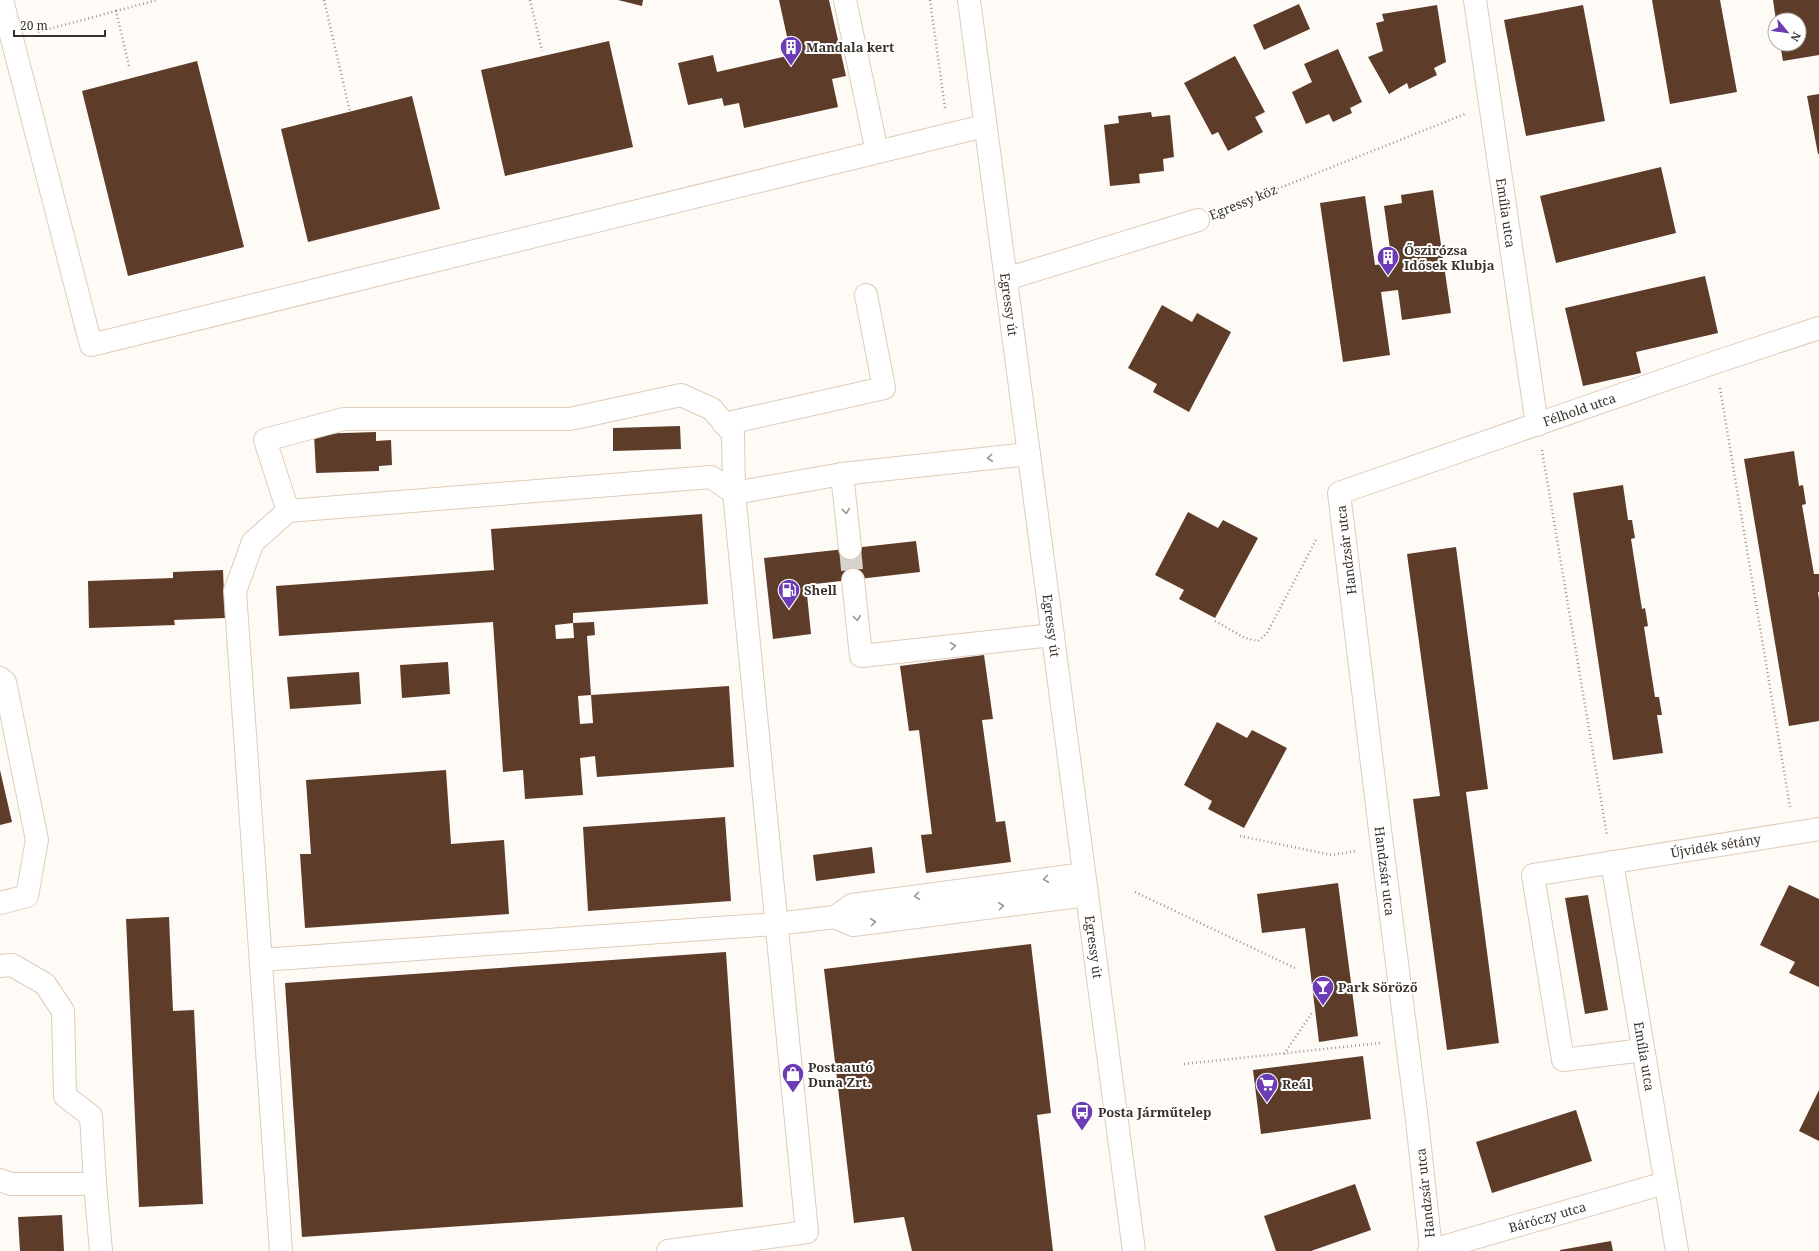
<svg xmlns="http://www.w3.org/2000/svg" width="1819" height="1251" font-family="'Noto Serif',serif">
	<rect width="100%" height="100%" fill="#fefaf6"/>
	<path fill="#5e3c2a" fill-rule="evenodd" d="M618,0h25l-1,6z
		M779,0h50l17,76 -14,3 6,28 -94,21 -5,-25 -15,3 -2,-8 -34,7 -10,-42 35,-8 4,17 74,-17z
		M1652,0h68l17,92 -67,12z
		M1773,0h46v55l-36,6 -3,-17h19v-24h-23z
		M1299,4l11,25 -46,21 -11,-25z
		M1437,5l9,57 -12,6 3,7 -28,14 -2,-6 -18,11 -21,-37 15,-6 -7,-28 8,-2 -2,-7z
		M1583,5l22,116 -79,15 -22,-116z
		M609,41l24,106 -128,29 -24,-106z
		M1338,49l24,53 -12,6 2,5 -19,9 -4,-8 -23,10 -14,-32 20,-10 -8,-18z
		M1235,56l30,56 -10,5 8,15 -35,19 -10,-19 -6,3 -28,-52z
		M197,61l47,186 -116,29 -46,-185z
		M1819,94v60h-1l-11,-58z
		M412,96l28,113 -132,33 -27,-113z
		M1151,112l1,5 18,-2 4,42 -11,2 1,12 -25,3 1,9 -30,3 -6,-61 15,-2 -1,-7z
		M1661,167l15,66 -120,30 -16,-67z
		M1433,190l18,123 -49,7 -4,-30 -17,2 9,63 -47,7 -23,-159 45,-7 10,69 17,-2 -8,-57 18,-3 -1,-8z
		M1705,276l13,57 -82,19 5,21 -58,13 -18,-78z
		M1162,305l30,17 5,-9 34,19 -42,80 -36,-20 4,-8 -29,-16z
		M680,426l1,23 -68,2v-23z
		M376,432v9l15,-1 1,25 -13,1v5l-63,2 -2,-39z
		M1794,451l5,35 4,-1 3,19 -4,1 12,69h5v18h-1l1,8v121l-30,5 -45,-267z
		M1623,485l5,35h4l3,18 -4,1 11,70 3,-1 3,18 -4,1 11,70h4l3,18h-5l6,38 -50,7 -40,-267z
		M1188,512l30,16 5,-8 35,18 -43,80 -36,-19 5,-9 -29,-15z
		M702,514l6,90 -135,9v10l21,-1 1,13 -8,1 4,59 -13,1 2,28 13,-1 -2,-28 138,-9 5,81 -137,10 -2,-21 -15,2 3,37 -58,4 -2,-29 -20,2 -10,-150 -214,14 -3,-50 218,-16 -3,-41zM573,623l1,15 -18,1 -1,-14z
		M916,541l4,31 -114,13 5,49 -38,5 -9,-81z
		M1456,547l32,242 -22,3 33,251 -52,7 -34,-251 27,-3 -33,-242z
		M223,570l2,48 -51,2 1,5 -86,3 -1,-47 85,-3v-6z
		M984,655l9,64 -11,1 14,102 9,-1 6,41 -85,11 -5,-38 11,-1 -13,-104 -10,1 -9,-65z
		M448,662l2,32 -48,4 -2,-33z
		M359,672l2,32 -71,5 -3,-32z
		M1217,722l30,16 5,-8 35,18 -43,80 -36,-19 4,-8 -28,-16z
		M0,770l12,52 -12,3z
		M446,770l5,74 53,-4 5,74 -204,14 -5,-74h11l-5,-74z
		M725,817l6,84 -143,10 -5,-84z
		M872,847l3,26 -59,8 -3,-26z
		M1338,883l20,153 -39,6 -14,-114 -43,5 -5,-39z
		M1789,885l30,14v88l-30,-14 6,-11 -35,-17z
		M1588,895l20,115 -23,4 -20,-116z
		M169,917l4,94 21,-1 9,194 -64,3 -13,-288z
		M1031,944l20,169 -14,2 16,136h-141l-8,-34 -50,6 -30,-254z
		M726,952l17,255 -441,30 -17,-254z
		M1363,1056l8,63 -110,15 -8,-64z
		M1819,1090v51l-20,-10z
		M1576,1110l16,51 -100,32 -16,-51z
		M1355,1184l16,46 -60,21h-35l-12,-35z
		M62,1215l2,36h-44l-2,-34z
		M1611,1241l2,10h-53v-1z"/>
	<g fill="none" stroke-linecap="round" stroke-linejoin="round">
		<path stroke="#d7d2cd" stroke-width="22" stroke-dasharray="22 11" stroke-linecap="butt" d="M850,548l3,32"/>
		<g stroke="#dfccb9" stroke-width="24">
			<g id="minor">
				<path d="M2,0l89,345 893,-219"/>
				<path d="M845,0l32,152"/>
				<path id="s1" d="M969,0l165,1251"/>
				<path id="s2" d="M1475,0l62,425"/>
				<path d="M1006,279l192,-59"/>
				<path d="M724,424l160,-36 -18,-93"/>
				<path d="M842,474l8,74"/>
				<path d="M288,511l-23,-71 79,-21h226l111,-24 31,14 21,25 1,59 108,-19 187,-20"/>
				<path d="M853,580l8,76 192,-21"/>
				<path d="M0,678l5,4 32,158 -10,56 -27,7"/>
				<path id="s3" d="M1612,862l65,389"/>
				<path d="M835,917l18,8 234,-30"/>
				<path d="M261,960l515,-36 59,-7 17,-12 232,-31"/>
				<path d="M0,966l12,-1 33,19 18,27 2,85 26,20 4,68 6,67"/>
				<path id="s4" d="M1643,1050l-80,10 -30,-185 286,-46"/>
				<path d="M0,1180l11,4h84"/>
				<path id="s5" d="M1431,1250l-14,-130 -36,-282 -42,-345 377,-131 103,-34"/>
				<path d="M281,1251l-46,-660 18,-49 35,-31 423,-34 23,16 73,739 -139,19"/>
				<path id="s6" d="M1429,1251l236,-68"/>
			</g>
		</g>
		<path stroke="#9c9691" stroke-width="2.5" stroke-dasharray="1 3" stroke-linecap="butt" d="M324,0l26,112
			M530,0l12,51
			M930,0l15,108
			M116,11l41,-11
			M38,32l78,-21 13,55
			M1222,211l243,-97
			M1720,388l70,419
			M1542,450l65,386
			M1215,621l30,17 13,3 9,-8 50,-95
			M1240,836l92,19 24,-4
			M1135,892l162,77
			M1284,1054l28,-41
			M1184,1064l196,-21"/>
		<use href="#minor" stroke="#fff" stroke-width="22"/>
	</g>
	<defs><path id="oneway-chevron" d="M-2-3.5L2.5 0L-2 3.5" fill="none" stroke-width="1.6" stroke-linecap="round" stroke-linejoin="round"/></defs>
	<g stroke="#9c9894">
		<use href="#oneway-chevron" transform="translate(990 458) rotate(174)"/>
		<use href="#oneway-chevron" transform="translate(846 511) rotate(84)"/>
		<use href="#oneway-chevron" transform="translate(857 618) rotate(84)"/>
		<use href="#oneway-chevron" transform="translate(953 646) rotate(-6)"/>
		<use href="#oneway-chevron" transform="translate(1046 879) rotate(173)"/>
		<use href="#oneway-chevron" transform="translate(917 896) rotate(172)"/>
		<use href="#oneway-chevron" transform="translate(1001 906) rotate(-7)"/>
		<use href="#oneway-chevron" transform="translate(873 922) rotate(-7)"/>
	</g>
	<defs>
		<g id="building-pin" transform="scale(1.15)"><path d="M0 17L-7.5 6A9.5 9.5 0 1 1 7.5 6Z" fill="#6b3cb3" stroke="#fff"/><path d="M-4-6H4V6H1V3H-1V6H-4ZM-2.5-4.3h1.7v1.8h-1.7ZM.8-4.3h1.7v1.8H.8ZM-2.5-1h1.7V.8h-1.7ZM.8-1h1.7V.8H.8Z" fill="#fff"/></g>
		<g id="fuel-pin" transform="scale(1.15)"><path d="M0 17L-7.5 6A9.5 9.5 0 1 1 7.5 6Z" fill="#6b3cb3" stroke="#fff"/><path d="M-5.5-6h7V0h2V4h1.3V-2.5L3-4.5l.8-.8L6-3V5H2.5V1h-1V6h-7ZM-4.2-4.7v3.2H.2V-4.7Z" fill="#fff"/></g>
		<g id="bar-pin" transform="scale(1.15)"><path d="M0 17L-7.5 6A9.5 9.5 0 1 1 7.5 6Z" fill="#6b3cb3" stroke="#fff"/><path d="M-6-5H6L.8 .8V4.5H3.5V6h-7V4.5H-.8V.8Z" fill="#fff"/></g>
		<g id="shop-pin" transform="scale(1.15)"><path d="M0 17L-7.5 6A9.5 9.5 0 1 1 7.5 6Z" fill="#6b3cb3" stroke="#fff"/><path d="M-5-2.5h2.3a2.7 3.5 0 0 1 5.4 0H5L5.5 6h-11ZM-1.5-2.5h3a1.5 2.3 0 0 0-3 0Z" fill="#fff"/></g>
		<g id="supermarket-pin" transform="scale(1.15)"><path d="M0 17L-7.5 6A9.5 9.5 0 1 1 7.5 6Z" fill="#6b3cb3" stroke="#fff"/><path d="M-6-5.5h2.5l.6 2H6L4.5 2H-2.5L-4.4-4H-6ZM-1.5 3.2a1.3 1.3 0 1 0 .1 0ZM3 3.2a1.3 1.3 0 1 0 .1 0Z" fill="#fff"/></g>
		<g id="bus-pin" transform="scale(1.15)"><path d="M0 17L-7.5 6A9.5 9.5 0 1 1 7.5 6Z" fill="#6b3cb3" stroke="#fff"/><path d="M-5-6H5V4H4V6H2V4H-2V6H-4V4H-5ZM-3.5-4V0h7V-4ZM-3.5 1.2v1.5H-2V1.2ZM2 1.2v1.5H3.5V1.2Z" fill="#fff"/></g>
	</defs>
	<g fill-rule="evenodd">
		<use href="#building-pin" x="791" y="47"/>
		<use href="#building-pin" x="1388" y="257"/>
		<use href="#fuel-pin" x="789" y="590"/>
		<use href="#bar-pin" x="1323" y="987"/>
		<use href="#shop-pin" x="793" y="1074"/>
		<use href="#supermarket-pin" x="1267" y="1084"/>
		<use href="#bus-pin" x="1082" y="1112"/>
	</g>
	<g text-anchor="middle" dominant-baseline="central" stroke-width="4" stroke-linejoin="round" paint-order="stroke">
		<g font-size="13" font-weight="bold" fill="#39312a" stroke="#fff" text-anchor="start">
			<text x="806" y="47">Mandala kert</text>
			<text x="1404" y="250">Őszirózsa<tspan x="1404" dy="15">Idősek Klubja</tspan></text>
			<text x="804" y="590">Shell</text>
			<text x="1338" y="987">Park Söröző</text>
			<text x="808" y="1067">Postaautó<tspan x="808" dy="15">Duna Zrt.</tspan></text>
			<text x="1282" y="1084">Reál</text>
			<text x="1098" y="1112">Posta Járműtelep</text>
		</g>
		<g font-size="13" fill="#39312a" stroke="#fff">
			<text transform="translate(1243 202) rotate(-22)">Egressy köz</text>
			<text stroke="none"><textPath href="#s2" startOffset="215">Emília utca</textPath></text>
			<text stroke="none"><textPath href="#s1" startOffset="307">Egressy út</textPath></text>
			<text stroke="none"><textPath href="#s5" startOffset="1017">Félhold utca</textPath></text>
			<text transform="translate(1346 550) rotate(-97)">Handzsár utca</text>
			<text stroke="none"><textPath href="#s1" startOffset="631">Egressy út</textPath></text>
			<text stroke="none"><textPath href="#s4" startOffset="453">Újvidék sétány</textPath></text>
			<text transform="translate(1385 871) rotate(83)">Handzsár utca</text>
			<text stroke="none"><textPath href="#s1" startOffset="955">Egressy út</textPath></text>
			<text stroke="none"><textPath href="#s3" startOffset="197">Emília utca</textPath></text>
			<text transform="translate(1425 1193) rotate(-96)">Handzsár utca</text>
			<text stroke="none"><textPath href="#s6" startOffset="123">Báróczy utca</textPath></text>
		</g>
	</g>
	<g transform="translate(1787 32) rotate(119)"><circle r="19" fill="#ffffff" stroke="#b0adaa"/>
	<path d="M0-3L7 15L0 10L-7 15Z" fill="#6b3cb3"/>
	<text y="-6" font-size="11" font-weight="bold" text-anchor="middle" fill="#39312a">N</text>
	</g>
	<path d="M14 30v6h91v-6" fill="none" stroke="#39312a" stroke-width="2"/>
	<text x="20" y="30" font-size="12" fill="#39312a" stroke="#ffffff" stroke-width="3" paint-order="stroke">20 m</text>
</svg>
